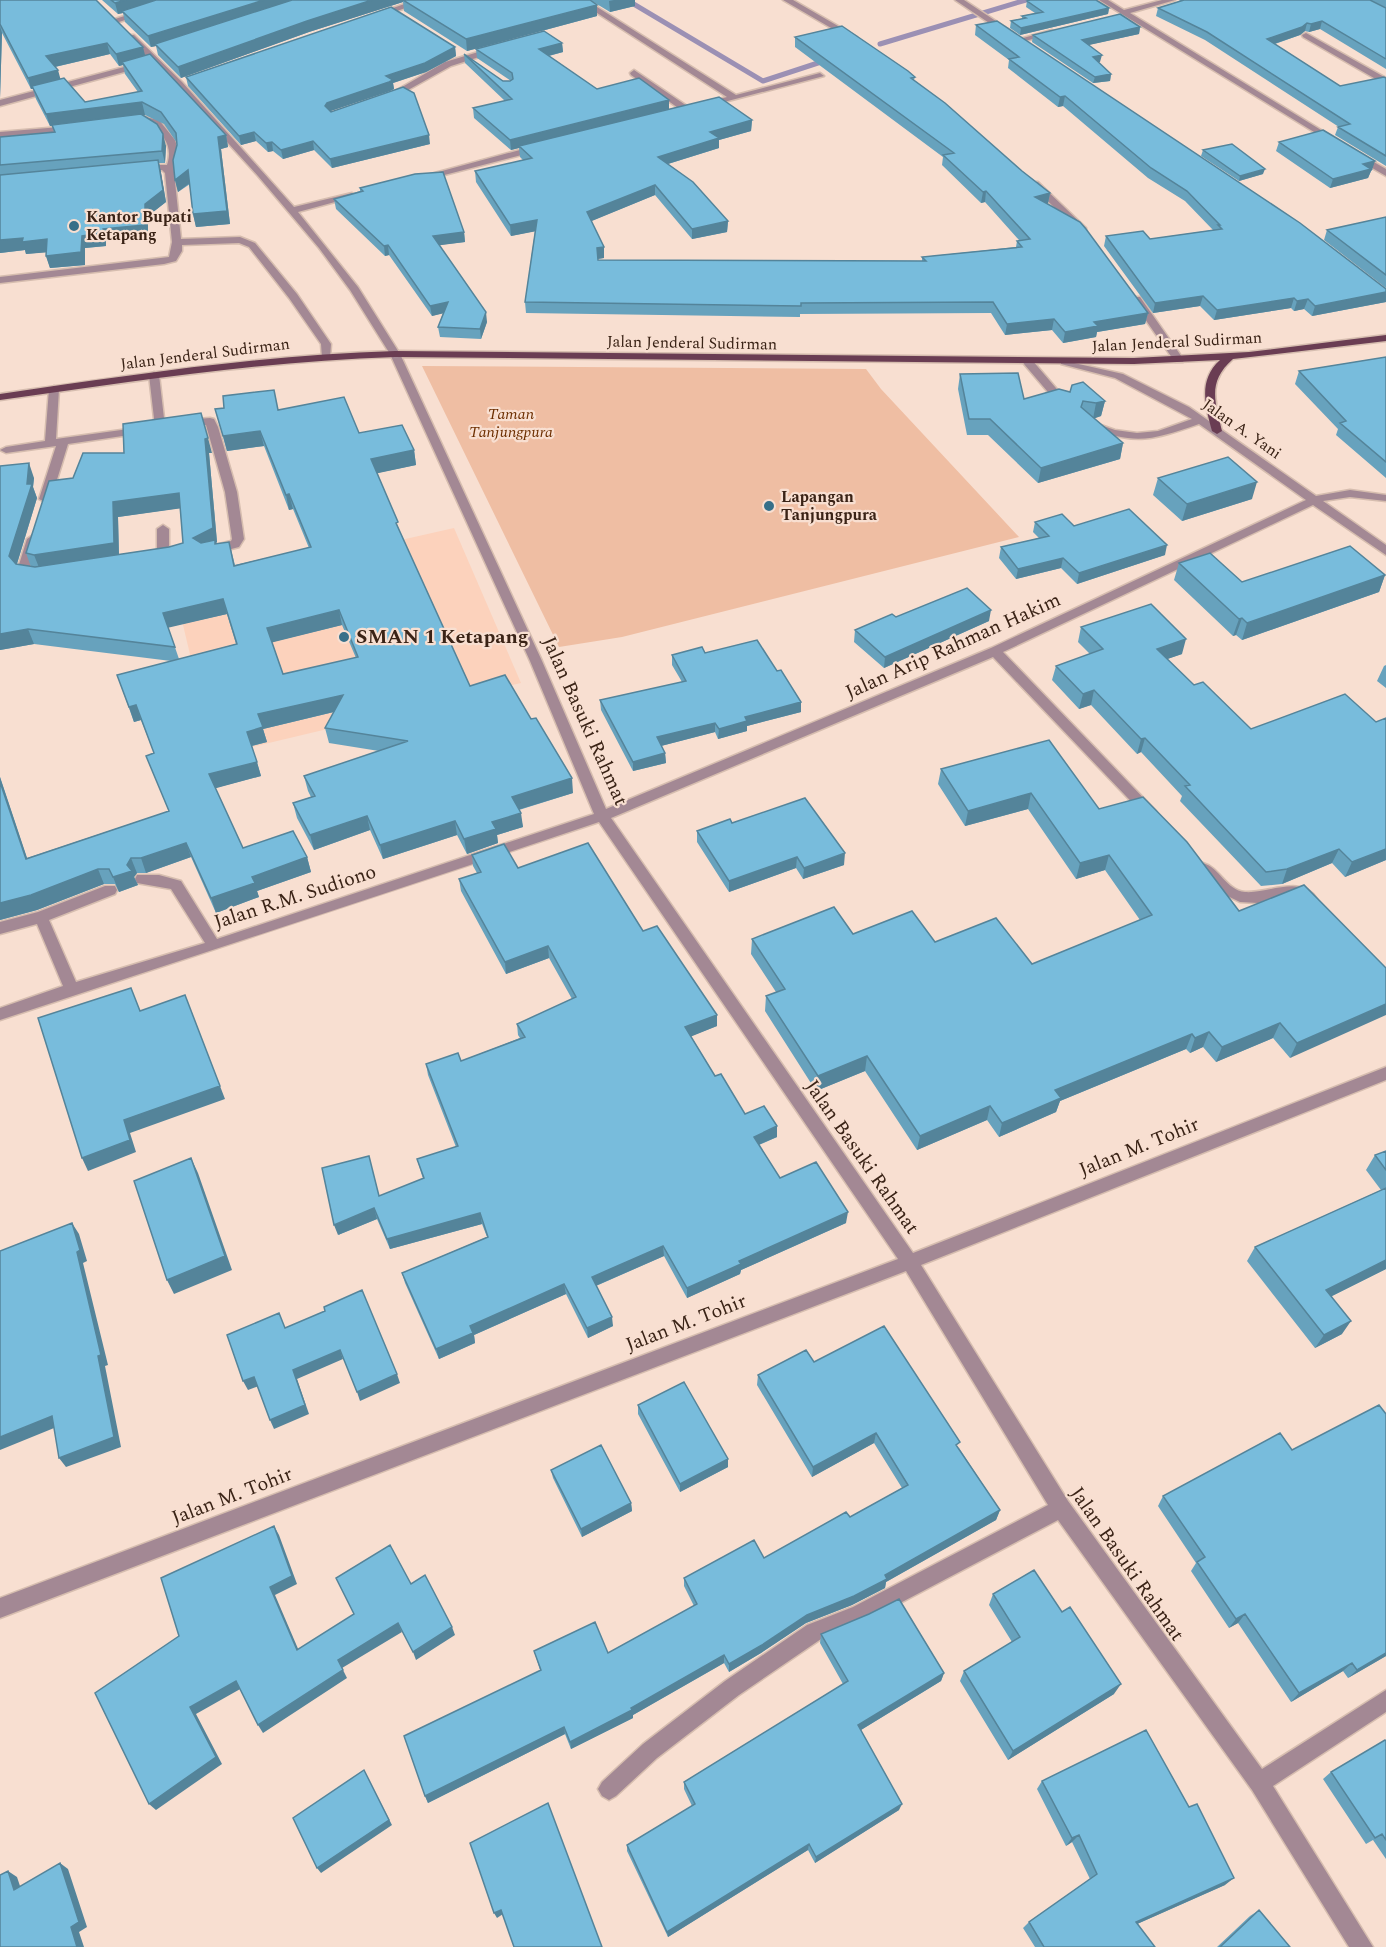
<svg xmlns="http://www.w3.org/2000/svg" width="1386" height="1947" font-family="Spectral,serif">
	<rect width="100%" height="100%" fill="#f8dfd1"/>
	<path fill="#fcd2bc" d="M454,528l67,155 -307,73 -39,-165z"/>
	<path fill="#efbea3" d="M422,366l444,3 15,20 138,148 -397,100 -63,10z"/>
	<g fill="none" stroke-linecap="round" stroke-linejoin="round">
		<path stroke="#9b90b4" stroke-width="5" d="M627,0l136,81 64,-21
			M880,44l146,-44"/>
		<g stroke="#d6bdaf" stroke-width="3">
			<path id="minor" d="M174,0h12l-67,22 -7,-2z
				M416,0h12l-48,17 -7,-2z
				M577,0h9l150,95 84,-22 4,3 -123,32v-4l26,-7z
				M783,0h10l64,37 -7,2z
				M955,0h9l50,33 -7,2z
				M1099,0h9l16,10 38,-10h13l-45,13 209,128 -7,2z
				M1052,30l4,2 -1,2 -35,8 -4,-2z
				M1306,33l80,45v7l-83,-48 -1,-2z
				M128,35h6l48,47 112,125 58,-14 5,3 -59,16 60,75 42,67 142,307 64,148 385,-161 315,-148 -107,-76c-44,15 -62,22 -108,4l-1,-2 5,-3 20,7 22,3 21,-2 34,-12 -77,-41 -54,-14v-4l62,14 66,33 127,89 34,-6 36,5v6l-36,-4 -27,4 63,44v10l-73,-50 -310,147 153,159 2,3 -2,3h-10l-153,-160 -382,161 302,435 473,-186v13l-465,185 147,236 194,268 124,-79v22l-113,74 100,161h-24l-97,-157 -194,-270 -192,101 -45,18 -82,56 -82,63 -41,38 -7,4 -7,-4 -4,-7 4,-7 41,-38 82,-63 82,-56 46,-18 195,-102 -142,-234 -906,347v-20l898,-339 -299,-437c-199,67 -399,132 -599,198v-12l63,-22 -26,-62 -37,10v-12l38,-10 67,-26h10l2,4 -2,4 -66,26 27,62 129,-39 -34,-54 -34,-6 -2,-4 2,-4h22l22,6 36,58 377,-125 -64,-153 -140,-307 -40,-64 -31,-42 -61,-72 -82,-90 -48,-47z
				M495,47h3v4l-47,15 -59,33 -7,-2 60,-35z
				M143,62l4,2 -1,2 -146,40v-6z
				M634,70l56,38v4h-6l-53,-37 -1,-2z
				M145,117l14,3 16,20 4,13 -5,19 7,67 59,-2 15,6 42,51 34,50 -1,14h-8l-1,-14 -32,-46 -40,-51 -10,-4 -57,2v6l-6,10 -12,3 -164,19v-6l169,-20 3,-15 -7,-69 -3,-3 -22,1 -5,-3 5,-3h27c6,-18 -2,-27 -14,-41h-19l-4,-3z
				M72,126l3,1v4l-75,7v-6z
				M538,145l3,1v4l-116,30 -5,-3z
				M1358,153l28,16v7l-31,-18 -1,-2z
				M1032,182h6l48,46v4h-6l-48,-46z
				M1132,297h8l44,63 -1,2h-8l-44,-63z
				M1028,359l4,1 35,41v4h-8l-35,-41 -1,-2z
				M154,372l5,3 6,52 -5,3 -5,-3 -6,-52z
				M54,386l5,3 -3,50 87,-12 5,3 -5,3 -75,11 -17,55 -6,3 -6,-3 17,-53 -50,7 -6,-3 6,-3 39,-6 4,-52z
				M210,418l4,1 4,8 19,65 7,47 -5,8 -27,7 -4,-1v-6l23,-6 1,-2 -7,-47 -19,-67 -22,1 -5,-3 5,-3z
				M163,525l6,4v28l-6,4 -6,-4v-28z
				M33,535l6,4 -10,31 12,3v6c-8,2 -19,-1 -24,-8l10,-32z
				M1203,863c17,5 23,27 42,29 22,2 57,-18 72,7l-7,5 -17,-7 -35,6 -18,-1 -21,-10 -21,-20 -2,-4z"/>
		</g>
		<g stroke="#d6bdaf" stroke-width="3">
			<path id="major" d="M1386,335v6l-153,18c-26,23 -18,42 -11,72l-5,3 -5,-3c-7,-26 -14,-51 8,-71l-86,4 -739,-7c-133,4 -263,25 -395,43v-6c132,-19 262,-39 395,-43l739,7 115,-6z"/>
		</g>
		<use href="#minor" fill="#a38894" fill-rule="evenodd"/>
		<use href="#major" fill="#6a3d53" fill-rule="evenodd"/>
	</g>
	<path fill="#67a2bd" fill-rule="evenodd" d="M0,0l145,56 81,79 2,12 -7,2 9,75 -34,3 -3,-13 -3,-30 -12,8 -3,-12 2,-37 -13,-19 -19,-9h-2l23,31 -1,17h-6l7,39 -18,14v21l-42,4v5l-21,2v17l-35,3 -4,-12v-4l-20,2 -1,-4 -25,3v-116l54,-5 -2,-6h-2l-14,-27 -3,-10h-2l-29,-56 -2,65zM110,54l9,12 4,-1 2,9 13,18 -53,10 -25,-23 -5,-12z
		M102,0h488l7,16 -130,35 -63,-40 -1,-9 -94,30 -128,46 -23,-23 -2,-9 -5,1 -26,-25 -2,-9 -5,1z
		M590,0h45v6l-25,6z
		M1179,0h207v69l-66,-40 -11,3 -4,-1 -5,4 -25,9 65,42 46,-8v88l-51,-31 3,-8h1l-134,-87 -49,-24 2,-8 22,-7z
		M1027,1l82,7 -1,6 -88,21 -10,-7 1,-7 11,-2v-3l13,-3 -9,-6z
		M976,25l410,264v13l-74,14 -8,-7 -10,2 -3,-3 -77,12 -14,-14 -47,7 -49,-67 2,-10 44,3 63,-9 -28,-29 -37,-23 -85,-72 -5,1 -50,-39 1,-8 -34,-25z
		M1140,27l-1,7 -51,11 12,17h-2l13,12 -1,7 -17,2 -61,-41 1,-7z
		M795,37l120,40 -1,3 108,91 28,22 -2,10 -1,1 101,109 -3,11 -48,8 -1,5 -33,6 -11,-13 -47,5 -14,-22 -191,1v3l-274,-4 -1,-11 10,-71 -24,5 -35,-54 -1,-11 48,-11 -3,-3 -1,-9 -8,2 -37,-32 -1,-10 32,-7 -40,-38 -1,-9 39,27h8l-34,-23 -1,-9 86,-6 1,9 -14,4 48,33 72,11v9l83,11 -1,11 -32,9v8l-51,16 60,57 -1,11 -35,7 -37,-44 -64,26 13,26v11l-6,1v1l324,1v-4l94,-10 1,-6 2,-1 -34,-38 -4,1 -39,-38 1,-8 -148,-110z
		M455,47l1,9 -30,16 -33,11 1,6 -4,2 -60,20 100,33 -98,24 -18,-18 -31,9 -10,-8 -5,1 -12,-11 -15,4 -53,-59 -2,-9z
		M1279,142l93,28 -1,1 -3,7 -38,10 -54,-37z
		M1203,150l60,24 -24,7 -38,-25z
		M360,188l104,44 1,10 -26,3 48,77 -6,17 -41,-2 -2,-10 5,-14 -11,3 -43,-61 -4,1 -49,-47 -2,-10 26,-8z
		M1386,217v71l-62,-48 3,-10z
		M1386,357v121l-50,-43 2,-6 -43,-45 4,-13z
		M960,374l64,25 46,-7 35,9 -4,15 -7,2 29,25 -3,16 -82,24 -50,-48h-21l-9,-46z
		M215,409l63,1 136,40 2,15 -39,8 23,59 70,154 103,107 -54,17 4,17 -26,8 1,8 -31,11 -10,-19 -74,24 -13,-29 -56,20 -17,-32 -4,-15 18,-6 -3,-6 -4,-15 75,-25 -50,-8 -4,-15 9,-16 -71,17 4,13 -15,4 9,30 -46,12 28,60 64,9 4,15 -54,19 2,6 -43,16 -25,-56 -45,16h-9l-3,4 4,8 -19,7 -4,-8h-11l-67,26 -37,10v-143l27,81 142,-47 -23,-55 8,-3 -13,-33 -7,2 -17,-47 54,-14 -137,-17 -34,6v-184l34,12 -1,9 4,11 -20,66 14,3 -5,-14 47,-75 10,-25h129h-3l8,89 -1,1v1l13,-2 6,23 74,-17 -16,-39 -4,1 -25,-64 -37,5zM180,508l3,35 -14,4 -50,8 -1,-38zM227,614l9,30 -57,15 -11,-32zM342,625l14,33 -73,16 -11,-32z
		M1158,478l94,21 -70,22 -29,-26z
		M1035,522l39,4 91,29 -88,29 -16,-16 -45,11 -17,-21 2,-11 38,-9 -6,-6z
		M1179,563l63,19 143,-7 -6,17 -137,48 -6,-5 -3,1 -59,-56z
		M896,617l93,4 -105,47 -30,-26 1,-12z
		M1081,627l101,27 -15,5 27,26 192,175 -41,17 -13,-14 -50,21 -21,2 -81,-85 2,-5 -41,-44 -4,2 -46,-49 -12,4 -27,-29 4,-14 34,-12 -12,-12z
		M705,653l96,59 -54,14v5l-29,8 -3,-7 -54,14 4,7 1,10 -33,8 -32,-61 -1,-10 82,-18 -10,-17v-10z
		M1386,665v23l-9,-7 7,-15z
		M941,769l158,40 140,102 147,57 -96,90 -17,-20 -57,24 -13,-15 -13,6 -4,-4 -126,52 -4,11 -57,25 -12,-17 -70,30 -52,-79 -49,20 -51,-80 1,-15 10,-4 -25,-38 1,-15 101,-5 82,8 97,22 108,-44 -35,-50 -29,9 -48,-70 -63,17 -27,-42z
		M732,823l112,42 -41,14 -7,-11 -67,24 -32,-50v-11z
		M472,855l46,13 125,63 74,84v11l-26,10 24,40 30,38 32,23 -18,8 21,33 66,45 -105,47 -1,4 -53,24 -23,-42 -68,30 17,40 -25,12 -22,-44 -92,41 1,8 -36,16 -34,-76 -3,-10 85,-36 -5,-13 -92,25 -13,-30 -39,16 42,-39 43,-17 -6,-20 39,-12 -28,-72 -2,-11 35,-3 59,-23 -2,-3 -1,-11 55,-25 -23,-41 -43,16 -45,-83 -2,-12 18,-6 -4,-7z
		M1386,1151v118l-54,27 10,38 -27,14 -68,-87 8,-14 126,-57 -15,-20 9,-15z
		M814,1362l145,86 41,62 -4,10 -110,62 -1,6 -33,17 -46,18 -45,30 -32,19 -5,-9 -91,52v3l-62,31 -6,-15 -137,69 -3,-7 115,-126 -6,-19 74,2 86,-47 -10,-20v-8l80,-20 86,-41 52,-29 -28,-45 -62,34 -55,-92 1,-10z
		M638,1405l90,62 -48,25 -42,-78z
		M1292,1450l94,206 -38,22 -5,-7 -52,31 -53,-79 -9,5 -38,-57 5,-8 -38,-57 5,-10z
		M551,1470l80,33 1,8 -50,26 -29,-59z
		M993,1594l121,100 -106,66 -48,-79 4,-10 48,-29 -23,-37z
		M821,1634l123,39 -3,8 -80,49 38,80 -84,53 -7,-13 -140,87 -41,-86v-6l65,-39 -8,-17v-7l159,-98 -23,-41z
		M1386,1741v118l-13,-19 -7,4 -43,-65 8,-7z
		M1042,1781l183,104 -88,39 18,23h-120l-12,-19 6,-6 61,-43 -18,-37 -6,4 -29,-57z
		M1259,1910l31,37h-73l33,-31z"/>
	<path fill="#54849a" d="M126,0h40l-44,11 1,2 -5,1 -3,-11z
		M264,0h38l-147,44 1,2 -5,1 -3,-11z
		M372,0h37h-6v2l-94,30 -128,46 -3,-11 129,-46z
		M614,0h21v6l-25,6 -1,-11z
		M597,5v11l-130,35 -1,-12z
		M1109,8l-1,6 -88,21 1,-7z
		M1322,21l-2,8 -11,3 2,-8z
		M1307,23l-2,8 -5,4 -35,12 2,-8z
		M0,26l2,7 -2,65z
		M1140,27l-1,7 -59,13 2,-7z
		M107,43l3,11 -60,14 -4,-12z
		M562,43l1,9 -23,6 -1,-9z
		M143,47l3,12 -24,3 1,3 -4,1 -3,-12z
		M455,47l1,9 -30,16 -33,11 1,6 -4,2 -62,21 -3,-6 2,-3 59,-27z
		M1102,55l-2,7 -9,1 2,-6z
		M58,70l3,11 -30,8 -3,-11z
		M1111,74l-1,7 -17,2 2,-6z
		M1065,96l-2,10 -5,1 2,-10z
		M669,100v9l-158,41 -1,-10z
		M142,102l3,13 -95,11 -4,-12z
		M752,120l-1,11 -32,9v8l-61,19v-10l52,-25z
		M254,132l2,9 -15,4 -2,-9z
		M163,134l3,12 -1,17 -3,-12z
		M226,135l2,12 -7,2 9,75 -34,3 -3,-13 25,-77z
		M429,135l1,9 -98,24 -2,-9z
		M313,141l1,9 -31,9 -2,-9z
		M272,142l1,9 -5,1 -2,-9z
		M158,160l3,12 5,30 -18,14v21l-42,4v5l-21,2v17l-35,3 -4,-12 36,-20 21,-7 42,-25z
		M1375,161l-3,9 -1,1 -3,7 -38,10 3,-9 30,-15z
		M1265,169l-2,5 -24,7 1,-5z
		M188,170l3,12 -13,10 -3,-12z
		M655,185v10l-68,28v-11z
		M986,191l-1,11 -4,1 2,-11z
		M1050,193l-2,10 -15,5 2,-11z
		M537,220v11l-26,5 -1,-11z
		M728,221l-1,11 -35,7v-10z
		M464,232l1,10 -31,4 -1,-10z
		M23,238l24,1 4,13 -25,2 -1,-4 -25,3v-13z
		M388,245l1,10 -4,1 -1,-10z
		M604,247v11l-7,1v-11z
		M1386,292v10l-74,14 3,-10z
		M1203,296l-3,10 -47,7 2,-10z
		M1294,298l-3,10 -77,12 3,-10z
		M1308,299l-4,10 -10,2 3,-10z
		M448,302l1,10 -17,4 -2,-10z
		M486,312l1,10 -6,17 -1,-10z
		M1148,313l-3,11 -48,8 -1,5 -33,6 2,-11 29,-10z
		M1054,319l-2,11 -47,5 2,-11z
		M1105,401l-4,15 -8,3 3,-16z
		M260,431l4,15 -37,5 -4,-15z
		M208,438l4,15h-3l8,89 -1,1 3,12 -26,-17 12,-99z
		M1123,443l-3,16 -82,24 3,-15z
		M414,450l2,15 -42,9 -3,-15z
		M29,463l5,15 -1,9 4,11 -22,72 -6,-14 18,-72z
		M1257,482l-5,17 -70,22 5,-17z
		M179,493l4,15 -65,9 1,41 -79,12 -6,-15 79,-53z
		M289,494l4,15 -4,1 -3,-15z
		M1167,545l-2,10 -88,29 2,-11z
		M1063,558l-2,10 -45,11 2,-10z
		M1385,575l-6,17 -137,48 5,-17z
		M223,599l4,15 -60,14 -4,-15z
		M339,610l3,15 -72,18 -3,-15z
		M991,610l-2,11 -105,47 1,-11z
		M1242,618l-6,17 -3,1 6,-17z
		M28,629l6,15 -34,6v-16z
		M1186,639l-4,15 -29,10 4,-15z
		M1094,690l-3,15 -12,4 4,-15z
		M343,695l3,14 -83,20 4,13 -16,4 -4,-14 11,-18z
		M801,702v10l-54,14v5l-29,8 1,-10 26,-12z
		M136,705l5,15 -7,2 -5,-15z
		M715,723v9l-58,15v-10z
		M1145,738l-4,14 -4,2 4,-15z
		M665,753l1,10 -33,8v-9z
		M257,762l4,14 -48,13 -4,-15z
		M0,777l32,96 -6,-14 -26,-77z
		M572,778l1,15 -59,18 -2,-14z
		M1031,793l-3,16 -63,17 3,-15z
		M521,813l2,14 -26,8 1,8 -31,11 -3,-15 28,-17z
		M367,816l3,14 -56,20 -4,-15z
		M455,821l2,14 -74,24 -3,-14z
		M186,843l5,14 -45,16 -5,-15z
		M1339,849l-7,14 -50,21 5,-15z
		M1386,849v11l-41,17 7,-15z
		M845,853l-1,12 -41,14 1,-11z
		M1109,855l-4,15 -29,9 4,-16z
		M307,857l4,15 -54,19 2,6 -43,16 -5,-15 41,-21z
		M797,857l-1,11 -67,24v-11z
		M131,858l6,15 -3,4 4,8 -19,7 -6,-15 14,-12z
		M98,869l6,15 -67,26 -37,10v-17z
		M548,946l1,12 -43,16 -1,-12z
		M185,995l40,104 -95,34 6,19 -48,19 -6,-13 42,-38z
		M1386,1004v11l-96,43 7,-15z
		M717,1015v11l-32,13v-12z
		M1280,1023l-7,15 -57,24 6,-15z
		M1209,1032l-6,15 -13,6 5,-15z
		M1192,1034l-6,15 -126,52 -4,11 -57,25 3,-14 53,-33z
		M867,1056l-2,15 -49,20 2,-15z
		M990,1106l-3,14 -70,30 3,-14z
		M777,1126v11l-24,10 1,-10z
		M191,1158l7,15 34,97 -58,24 -7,-14z
		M374,1208l3,11 -39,16 -4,-10z
		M848,1212l-2,11 -105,47 -1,4 -53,24v-10l52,-27z
		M480,1213l2,11 -92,25 -3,-10z
		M72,1223l7,11 8,27 -4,2 25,102 -3,1 16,81 -55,20 -7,-9 18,-206z
		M663,1246l1,10 -71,31 -1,-10z
		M1386,1260v9l-68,34 8,-13z
		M564,1284l2,10 -92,41 1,8 -36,16 -3,-10 34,-23z
		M612,1317l1,9 -25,12 -1,-10z
		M1351,1321l-9,13 -27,14 9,-13z
		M340,1350l3,9 -46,20 12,35 -35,15 -4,-9 23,-50z
		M397,1374l3,9 -40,18 -3,-9z
		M254,1377l5,9 -11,4 -5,-9z
		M52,1416l7,10 -59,24v-13z
		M876,1433l-2,10 -62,34 1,-10z
		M728,1459v8l-48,25v-8z
		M631,1503l1,8 -50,26 -1,-8z
		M1000,1510l-4,10 -110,62 -1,6 -33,17 -46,18 -45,30 -32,19v-8l78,-49 78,-40z
		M274,1526l5,9 18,49 -22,11 27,63 -5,-8 -27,-63z
		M1245,1614l-7,9 -9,5 7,-9z
		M398,1623l4,9 -60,36 -4,-8z
		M452,1627l3,8 -39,25 -3,-8z
		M1386,1653v3l-38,22 9,-8z
		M724,1655v8l-91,52v3l-62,31 -1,-7z
		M1352,1663l-9,8 -52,31 8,-9z
		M343,1670l4,8 -84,55 -5,-8z
		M944,1673l-3,8 -85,52 2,-8z
		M236,1681l6,7 -46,26 26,50 -66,46 -7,-6 41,-97z
		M1121,1684l-7,10 -106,66 5,-9z
		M564,1727l1,7 -137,69 -3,-7z
		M364,1770l28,55 -71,48 -4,-5z
		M902,1804l-3,6 -84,53 1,-6z
		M1079,1835l-7,7 -6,4 6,-8z
		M809,1844l-1,6 -140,87 -1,-5z
		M60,1863l8,6 19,58 -8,5 5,15h-7l-6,-20z
		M8,1871l9,6 6,18 -9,-5z
		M1234,1878l-9,7 -97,43 8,-6z
		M501,1910l2,4 -6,4 -3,-5z"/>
	<path fill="#78bcdc" stroke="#54849a" stroke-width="1.5" fill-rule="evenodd" d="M0,0h96l47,47 -27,7 -9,-11 -61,13 12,14 -30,8 -28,-54z
		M111,0h15l-11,3z
		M156,0h108l-116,36 -26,-25z
		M292,0h80l-65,21 -129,46 -23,-23z
		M403,0h187l7,5 -131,34z
		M1030,0h66l13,8 -88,20 -10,-7 15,-3 -4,-2 21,-4 -16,-11z
		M1184,0h186l16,8v51l-64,-38 -11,3 -4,-1 -5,4 -35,12 73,47 44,-9 2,1v78l-48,-29 12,-3 -143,-92 -49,-24z
		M391,7l64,40 -30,16 -39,13 7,4 -4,2 -62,21 -2,3 6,6 72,-25 11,6 15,42 -99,24 -17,-18 -32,9 -9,-8 -6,1 -12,-11 -15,4 -53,-59z
		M1120,14l20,13 -58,13 20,15 -9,2 18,17 -16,3 -62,-42z
		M997,21l303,202 86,66v3l-71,14 -7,-7 -11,2 -3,-3 -77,12 -14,-14 -48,7 -49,-67 37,-5 7,8 72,-10 -4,-4h2l-33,-34 -36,-23 -86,-72 -5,1 -51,-38 10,-2 -43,-32z
		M842,26l66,45 7,6 -4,1 34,25 77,68 28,22 -15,4 45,25 6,7 62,84 -54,9 4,4 -33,6 -11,-13 -47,5 -14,-22 -192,1v3l-276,-4 12,-82 -27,5 -35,-54 57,-13 -13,-12 200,-49 33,23 -42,12 9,6 -61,19 35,25 35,39 -36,8 -37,-44 -68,27 17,35 -7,1 1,12 328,1 -4,-4 100,-10 -5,-6 13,-2 -44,-48 -3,1 -40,-37 11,-2 -159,-116z
		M544,31l18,12 -23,6 58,40 42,-11 30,22 -159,40 -37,-32 39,-9 -48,-45 39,27h7l3,-2 -1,-6 -36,-24z
		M150,54l76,81 -8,2 9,74 -34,3 -5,-44 -13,10 -2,-20 4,-15 -1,-12 -15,-21 -19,-10 -96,12 -14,-28 32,-8 21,24 57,-11 -20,-29z
		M141,114l16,10 6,10 -1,17 -162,14v-28l55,-5 -3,-7z
		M1323,130l52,31 -12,3 8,5 -38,10 -54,-37z
		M1232,144l33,25 -25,7 -37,-26z
		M158,160l5,30 -18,14v21l-42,4v4l-21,3 -1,16 -35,4 1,-17 -25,3 1,-4 -23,2v-65z
		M443,172l21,60 -31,4 53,76 -6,17 -42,-2 10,-25 -18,4 -42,-61 -4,1 -50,-47 29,-8 -3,-3 55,-14z
		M1386,217v58l-59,-45z
		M1386,357v105l-46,-39 6,-2 -47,-50z
		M1018,373l6,26 35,-10 11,3 2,-7 11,-3 22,19 -9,2 -13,-2 -2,6 42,36 -82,25 -51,-49h-21l-9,-45z
		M274,390l4,20 66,-13 15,36 43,-8 12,25 -43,9 27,63 -2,1 74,163 35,-11 26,44 5,-1 36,60 -60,19 9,16 -29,9 4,7 -32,10 -9,-18 -75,24 -13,-29 -57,19 -17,-32 22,-7 -11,-20 104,-35 -83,-13 18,-33 -85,19 5,13 -16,5 10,30 -48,12 34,74 50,-17 14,26 -55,20 3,6 -44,15 -25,-55 -45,15h-10l-4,7 5,6 -19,6 -4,-8h-11l-67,26 -31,8v-121l26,77 143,-48 -23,-55 8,-3 -18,-48 -7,2 -12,-32 120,-31 -14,-45 -60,14 12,34 -147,-18 -28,5v-168l29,-3 -2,21h5l-23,72 7,8 19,3 134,-20 14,-4 -4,-50 -66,9 1,41 -80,12 -8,-2 23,-72 24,-3 10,-25h41l-1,-29 78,-11 7,25 -3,1 8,89 -20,10 8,5 14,-3v4l14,-2 5,24 77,-19 -22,-53 -3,1 -26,-64 -37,5 -8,-27 9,-1 -1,-12zM339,610l19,47 -75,17 -16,-46z
		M1228,457l29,25 -70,22 -29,-26z
		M1129,509l38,36 -88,28 -16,-15 -45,11 -17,-22 48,-11 -14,-14 27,-8 12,12z
		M1350,546l35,29 -138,48 -5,-5 -3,1 -60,-56 31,-10 32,29z
		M967,588l24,22 -106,47 -30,-27 37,-16 4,3z
		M1151,604l35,35 -29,10 37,36 9,-3 48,47 94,-35 31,28 10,-4v131l-34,13 -13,-13 -52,20 -21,3 -81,-86 5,-1 -45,-47 -4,1 -47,-49 -11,4 -27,-28 47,-17 -22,-22z
		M757,640l20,31 4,-1 20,32 -56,15 2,4 -28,8 -4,-6 -58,14 8,16 -32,9 -33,-62 86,-19 -14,-26 30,-8 3,6z
		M1049,740l50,69 44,-12 44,45 52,69 65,-26 82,83v36l-89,39 -17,-20 -58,24 -13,-15 -14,6 -3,-4 -137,56 6,8 -59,25 -12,-17 -70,30 -53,-80 -49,20 -52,-80 19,-7 -33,-50 82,-32 19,27 59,-23 23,31 61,-24 36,46 120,-49 -43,-60 -29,8 -49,-70 -63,18 -27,-42z
		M805,798l40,55 -41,15 -7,-11 -68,24 -32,-50 33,-12 2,4z
		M588,843l55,88 14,-5 60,89 -32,12 30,49 6,-2 24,40 19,-8 13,20 -23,11 26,41 36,-16 32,50 -109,49 2,3 -54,24 -24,-42 -71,31 20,40 -25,11 -23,-44 -94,42 3,7 -37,16 -34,-76 86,-36 -8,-24 -93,26 -13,-31 -40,17 -12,-57 47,-12 10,40 45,-18 -7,-19 41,-13 -32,-82 32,-11 3,8 64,-24 -8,-13 59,-27 -28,-51 -43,16 -46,-83 22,-7 -9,-17 32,-11 14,24z
		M131,988l9,23 45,-16 35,91 -96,34 6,20 -48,18 -44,-140z
		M1386,1151v19l-11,-15z
		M191,1158l34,98 -58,24 -33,-99z
		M1386,1188v72l-60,30 25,31 -27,14 -69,-88z
		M72,1223l8,27 -3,2 24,103 -3,1 16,81 -55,21 -7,-42 -52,21v-186z
		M362,1290l35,84 -40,18 -17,-42 -47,20 12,35 -35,15 -16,-43 -11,4 -16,-46 52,-22 6,15 40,-17 -1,-4z
		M884,1326l76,116 -4,3 44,65 -115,65 2,4 -33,17 -47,19 -45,30 -33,19 -5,-9 -93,53 1,2 -62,32 -6,-15 -139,69 -21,-60 137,-66 -7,-19 61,-29 13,31 89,-49 -13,-26 70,-38 10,18 82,-46 4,5 58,-32 -32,-52 -63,34 -55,-92 48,-25 8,12z
		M684,1382l44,77 -48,25 -42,-79z
		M1379,1405l7,9v239l-29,17 -5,-7 -53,30 -54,-79 -9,5 -39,-57 8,-5 -42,-61 117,-63 12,17z
		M601,1445l30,58 -50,26 -30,-59z
		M274,1526l18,50 -22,11 27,63 57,-36 -18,-36 54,-33 21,39 14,-9 27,52 -39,25 -15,-29 -60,37 5,10 -85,55 -22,-44 -46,26 26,50 -67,47 -54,-111 84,-57 -18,-58z
		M1034,1570l28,42 8,-5 51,77 -108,67 -49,-80 56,-34 -27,-43z
		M899,1599l45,74 -86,52 44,79 -86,53 -7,-13 -142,88 -40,-87 68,-41 -11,-22 164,-101 -27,-47 48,-20z
		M1146,1730l43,77 8,-3 37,74 -98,44 19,25h-111l-15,-25 68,-48 -18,-39 -7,3 -30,-57z
		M1385,1740l1,1v99l-4,-6 -7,4 -44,-66z
		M364,1770l25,50 -72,48 -24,-50z
		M548,1803l54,144h-88l-13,-37 -7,3 -24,-70z
		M60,1863l19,59 -8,5 6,20h-77v-72l8,-4 6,19z
		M1259,1910l31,37h-70z"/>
	<g fill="#366f89" stroke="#f8dfd1" stroke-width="2">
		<circle cx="74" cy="226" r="6"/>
		<circle cx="769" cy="506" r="6"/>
		<circle cx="344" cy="637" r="6"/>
	</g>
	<g text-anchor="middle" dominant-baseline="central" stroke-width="4.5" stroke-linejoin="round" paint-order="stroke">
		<g font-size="16" font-weight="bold" fill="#3a2316" stroke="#f8dfd1" text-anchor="start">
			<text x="86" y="217">Kantor Bupati<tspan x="86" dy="18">Ketapang</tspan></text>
			<text x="781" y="497">Lapangan<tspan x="781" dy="18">Tanjungpura</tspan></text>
		</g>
		<g font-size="16" fill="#3a2316" stroke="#f8dfd1">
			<text transform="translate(1177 342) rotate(-3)">Jalan Jenderal Sudirman</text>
			<text transform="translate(692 343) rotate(1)">Jalan Jenderal Sudirman</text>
			<text transform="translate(205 354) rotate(-7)">Jalan Jenderal Sudirman</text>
			<text transform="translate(1242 429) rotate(35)">Jalan A. Yani</text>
		</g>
		<g font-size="16" font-style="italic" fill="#6d2f00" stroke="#f8dfd1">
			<text x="511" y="414">Taman<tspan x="511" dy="18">Tanjungpura</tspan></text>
		</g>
		<g font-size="20" font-weight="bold" fill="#3a2316" stroke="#f8dfd1" text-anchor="start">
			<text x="356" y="637">SMAN 1 Ketapang</text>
		</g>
		<g font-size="20" fill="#3a2316" stroke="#f8dfd1">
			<text transform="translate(953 646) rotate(-24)">Jalan Arip Rahman Hakim</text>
			<text transform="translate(585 721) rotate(66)">Jalan Basuki Rahmat</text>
			<text transform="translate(295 897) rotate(-18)">Jalan R.M. Sudiono</text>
			<text transform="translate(1139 1147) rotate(-22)">Jalan M. Tohir</text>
			<text transform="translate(862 1157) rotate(55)">Jalan Basuki Rahmat</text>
			<text transform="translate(686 1323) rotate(-21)">Jalan M. Tohir</text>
			<text transform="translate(232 1496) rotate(-21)">Jalan M. Tohir</text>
			<text transform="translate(1127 1564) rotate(55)">Jalan Basuki Rahmat</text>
		</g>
	</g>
</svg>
